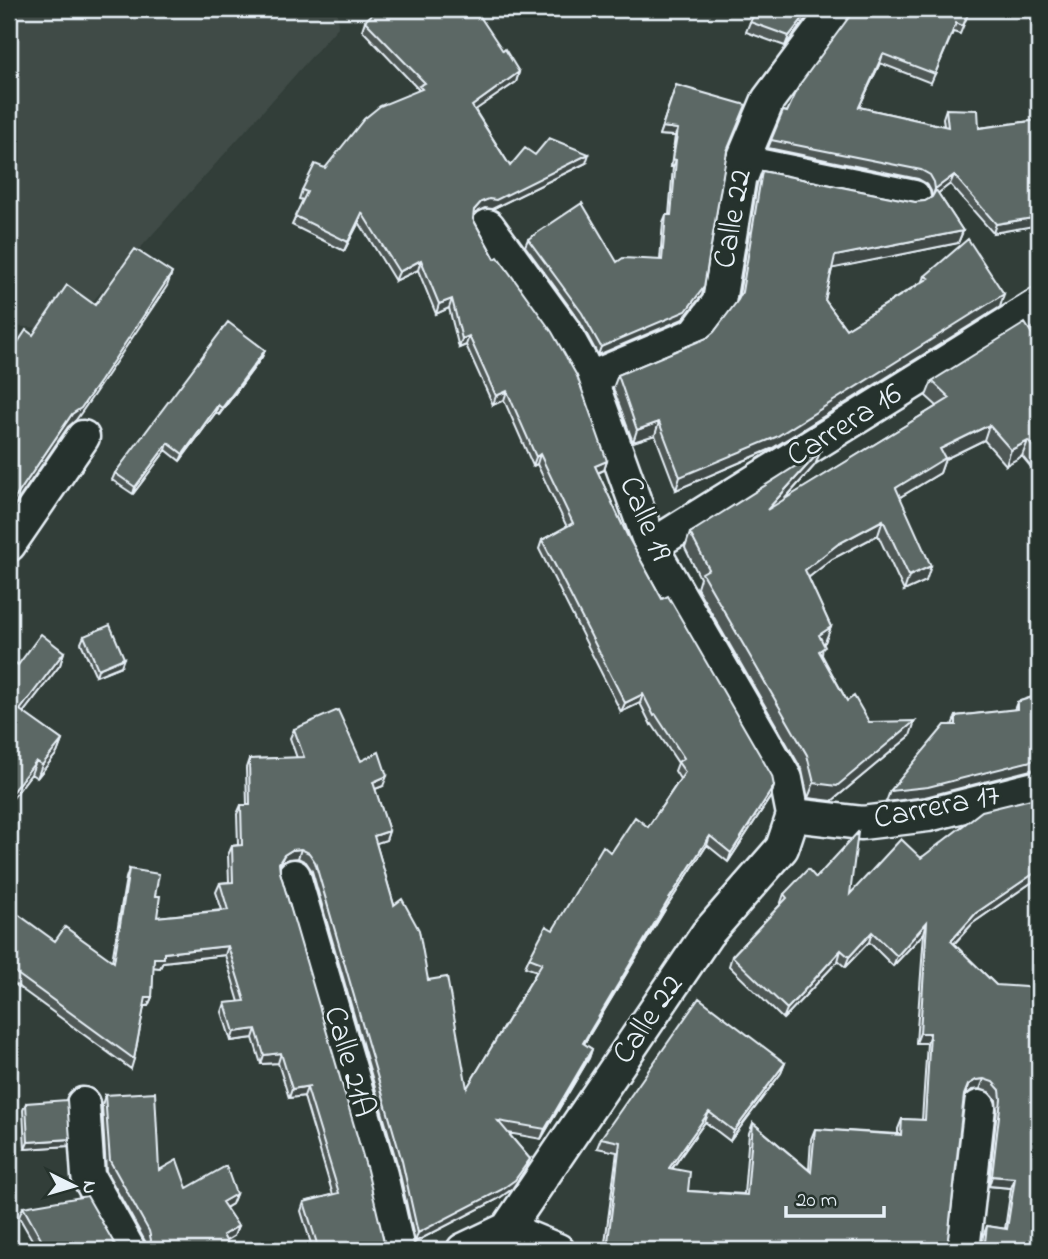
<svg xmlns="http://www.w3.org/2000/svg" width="1048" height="1259" font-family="'Indie Flower',sans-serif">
	<rect width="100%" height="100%" fill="#323e39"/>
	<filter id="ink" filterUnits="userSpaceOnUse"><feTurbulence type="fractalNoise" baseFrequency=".0143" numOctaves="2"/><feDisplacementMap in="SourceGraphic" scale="14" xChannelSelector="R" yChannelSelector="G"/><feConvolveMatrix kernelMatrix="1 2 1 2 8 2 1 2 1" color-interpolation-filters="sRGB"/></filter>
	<g filter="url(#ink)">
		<path fill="#3f4b46" d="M9,9h328l1,18 -245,274 -52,27 -32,-2z"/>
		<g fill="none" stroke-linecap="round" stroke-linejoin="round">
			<g stroke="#e8f1f8" stroke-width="37">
				<path id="street" d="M742,162l172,35
					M488,226l76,105 26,47 61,168 135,233 7,36 -11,33 -75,86 -200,295
					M590,378l105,-44 24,-32 23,-140 26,-62 68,-91
					M9,545l74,-108
					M651,546l388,-242
					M793,815l69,8 66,-8 111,-28
					M294,876l87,299 17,75
					M83,1104l5,72 41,74
					M463,1250l44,-21 51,21
					M963,1250l16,-143"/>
			</g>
			<use href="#street" stroke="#26332d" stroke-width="32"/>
		</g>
		<path fill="#4f5957" stroke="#e8f1f8" stroke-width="2" d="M813,9l-28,37 -39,-14 4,-10z
			M854,9h116l-10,25 -7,-2 -22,51 -51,-20 -21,44 85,19 -1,-8 3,-9 33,19 60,-8v105l-46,8 -43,-49 -12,9 25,38 -5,12 -126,25 -7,32 21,29 77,-48 2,-5 75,31 -229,142 -95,41 -21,-55 -22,7 -20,-54 5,-13 89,-37 7,-6 24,-31 19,-117 5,-13 153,31 10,-1 7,-4 -1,-6 -4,-7 -9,-5 -150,-31 15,-37 4,1 67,-101z
			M1035,9h4v38h-6z
			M365,21l138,30 16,21 -3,10 -41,28 35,56 25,-11 51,8 -94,46 -7,-1 -7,3 -4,5 -1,3 134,242 -3,9 -6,3 29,62 35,64 112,187 -3,10 -43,66 -21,-17 -41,63 -82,136 8,5 -3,9 -48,81 -33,-6 22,26 -4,9 -14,21 -14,10 -83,43 -16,-72 -87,-299 -6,-9 -8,-4 -10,1 -8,5v8l106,378h-73l-12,-39 3,-9 29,-7 -29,-98v-1l-15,2 -11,-35 -17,1 -8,-26 -22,3 -9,-29 3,-9 14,-1 -14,-47 -62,7 -3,6 -7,-1 -1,30 -4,9h-4l-10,53 -3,10 -122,-89v-65l46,26 57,20 14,-83 3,-9 26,27 2,21 65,-7 -6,-18 4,-9 9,-1 -1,-27 4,-9 6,-1 -1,-31 4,-9h6l-1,-37 3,-9 48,-1 -7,-20 4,-9 67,32 22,25 -8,3 14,42 -3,9 -10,3 18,62 34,75 39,108 70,-117 -12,-4 4,-9 24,-28 58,-77 37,-26 32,-48 -5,-8 3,-8 -26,-39 -1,1 -11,-22 -19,9 -82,-163 3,-9 25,-13 -30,-63 -4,2 -29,-66 -11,5 -27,-60 -7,3 -10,-40 -13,6 -18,-44 -23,11 -36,-59 -15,29 -52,-26 11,-25 -4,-1 3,-9 23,-22 93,-77v-2l-56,-59z
			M676,85l50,68 -24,142 -19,24 -85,36 -19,-35 -54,-74 3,-7 89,23 43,-2 3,-38 3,-7h3l4,-48h-2l4,-31 -16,-1z
			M1039,345v4l-2,6 2,4v118l-17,-21 -16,9 -22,-25 -39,19 -5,14 -40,24 26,84 -22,10 -26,-56 -46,24 -24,19 23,49 -6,15 -2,2 -1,11 25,46 22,21 41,14 -78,65 -24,-3 -6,-28 -105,-182 3,-10 -15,-30 5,-15 125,-68 -31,35 153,-94 -11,-10 6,-15z
			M265,350l-3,7 -43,58 -3,-3 -36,49 -14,-11 -33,44 -21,-14 3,-7z
			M84,636l37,30 -25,10 -15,-33z
			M64,652l-4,13 -37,48 39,27 -5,13 -20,25 -6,-4 -22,29v-145l9,7z
			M1039,670v99h-4l-110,28 -39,5 66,-77 4,-9 58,-6 3,-8 18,-6v-15z
			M1039,797v78l-1,3 -65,45 -19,21 42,41 43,265h-58l2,-14 4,-10 18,3 6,-41 -22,-2 8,-77 -1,-9 -7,-8 -9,-3 -8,1 -7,6 -17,142 2,8 2,4h-348l13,-98 -20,-4 4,-10 184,-75 -4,10 -51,68 -25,-19 -33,47 16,22 56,3 5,-61 4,-10 56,47 2,-31 4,-10 83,5v-5l4,-10 20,1 5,-77h-11l8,-110 -31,33 -24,-24 -24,25 -7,-6 -55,58 -54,-53 3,-10 48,-51 4,-11 32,-16 34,16z
			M105,1095l54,75 28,18 49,6 -4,10 -6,4 8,28 -87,14 -2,-9 -39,-70 -4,-66z
			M26,1103l44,36 -2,7 -43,3 -2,-39z
			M23,1207l95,43h-80l-19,-33z"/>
		<path fill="#404947" stroke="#e8f1f8" stroke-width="2" d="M810,9h3l-28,37 4,-10z
			M1036,38h3v9h-6z
			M883,54l-3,9 -25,52 4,-8z
			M519,72l-3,10 -48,33 4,-9z
			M662,127l16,2 -3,7 -16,-1z
			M589,154l-3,9 -94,46 -7,-1 -7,3 -7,8 3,-9 7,-8z
			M673,159l3,1 -3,7h-2z
			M954,175l-4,9 -18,14 3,-9z
			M362,213l-3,9 -15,29 4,-9z
			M1039,217v8l-46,8 3,-9z
			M963,231l-5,12 -128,26 5,-13z
			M421,260l-3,10 -23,11 4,-9z
			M172,273l-5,13 -72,107 -19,27 -8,7 -59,86v-6l63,-93z
			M704,287l-2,8 -19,24 -85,36 3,-8z
			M1004,294l-4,13 -229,142 -95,41 4,-13z
			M452,299l-3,9 -13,6 3,-10z
			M469,336l-3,9 -7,3 3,-9z
			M1039,347v2l-4,12 -1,-11z
			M265,350l-3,7 -43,58 3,-7z
			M507,391l-3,9 -11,5 3,-9z
			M218,405l-2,7 -36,49 3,-7z
			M659,422l-4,13 -22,7 4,-12z
			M989,425l-5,15 -39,19 -5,14 -50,30 6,-15 44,-39z
			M1028,441l-6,15 -16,9 5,-15z
			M168,443l-2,7 -33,44 2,-7z
			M821,450l-6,15 -54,60 6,-15z
			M540,454l-3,10 -4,2 3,-9z
			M607,461l-3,9 -12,5 3,-9z
			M883,520l-5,15 -46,24 -33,26 6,-15 33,-26z
			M931,566l-5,15 -22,10 5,-15z
			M831,627l-6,15 -12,8 6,-15z
			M64,652l-4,13 -45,58 5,-13z
			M124,658l-3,8 -25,10 2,-7z
			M643,694l-3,9 -19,9 4,-9z
			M915,721l-5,15 -78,65 -24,-3 6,-15z
			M62,740l-5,13 -20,25 5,-13z
			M1039,759v10h-4l-110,28 -39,5 4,-11z
			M36,761l-5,13 -22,29v-7z
			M387,776l-4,10 -13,5 3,-9z
			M774,786l-3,10 -43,66 3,-9z
			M389,831l-3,9 -15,5 3,-9z
			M710,836l-3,9 -41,63 -87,144 4,-9 86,-144z
			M301,849l-3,9 -10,1 -8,5 -4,8 8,-17 8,-5z
			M1039,870l-1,8 -65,45 -26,28 4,-10 25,-28z
			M927,922l-3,11 -31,33 4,-10z
			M872,932l-3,10 -24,25 4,-10z
			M228,946l-3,9 -62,7 -3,6 -9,-1 3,-9 10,-5z
			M841,950l-3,11 -55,58 4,-10z
			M146,997h6l-4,9h-5z
			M256,1029l-3,9 -22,3 3,-9z
			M920,1033h10l-3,10h-11z
			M592,1049l-3,9 -48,81 4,-10z
			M281,1053l-3,10 -17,1 3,-9z
			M785,1063l-4,10 -51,68 4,-10z
			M984,1079l-4,10 -8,1 -7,6 3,-11 8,-5z
			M310,1086l-3,2 -3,8 -15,2 3,-9z
			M709,1112l-4,10 -40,56 4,-10z
			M70,1139l-2,7 -43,3 3,-7z
			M530,1159l-4,9 -14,21 -14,10 -83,43 3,-9z
			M992,1176l23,2 -4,10 -22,-2z
			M236,1194l-4,10 -14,8 4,-10z
			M238,1226l-4,10 -15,9 4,-10z
			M608,1242l24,3 -2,5h-25z"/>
		<path fill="#5c6865" stroke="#e8f1f8" stroke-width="2" d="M378,9h97l28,42 2,-2 14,23 -47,34 38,60 15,-18 10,7 14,-17 40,16 -93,46 -7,-1 -8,3 -7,8 -1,9 22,40 3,-2 54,75 25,44 30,85 -12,5 32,69 35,64 6,-3 104,180 2,10 -43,67 -21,-17 -41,63 -86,144 9,6 -47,80 -47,-8 32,38 -15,21 -14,10 -83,43 -16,-72 -87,-299 -6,-9 -8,-4 -9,1 -8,5 -5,8 1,9 87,298 19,80h-67l-15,-48 35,-9 -32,-105 3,-2 -18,3 -11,-36 -17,2 -8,-26 -22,3 -9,-29 20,-2 -17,-55 -64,7v5h-10l-2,39h-6l-12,62 -125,-91v-53l3,-5 43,31 10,-14 49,35 15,-93 30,5 -4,22h5l-3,21 71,-7 -8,-27 13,-1 -1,-36 10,-1 -1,-40h9l-1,-46 55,-2 -10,-28 44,-19 23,51 18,-9 8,24 -14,6 16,49 -15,5 20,69 8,-6 17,31 9,50 19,-3 20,111 75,-125 -13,-5 17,-32 7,4 50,-84 8,7 24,-36 13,10 37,-55 -7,-10 6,-4 -28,-43 -2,1 -11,-22 -18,9 -67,-132 -16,-31 31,-17 -33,-69 -4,3 -29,-66 -11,5 -27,-60 -7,3 -10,-40 -13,5 -18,-44 -22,12 -37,-59 -14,29 -53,-26 12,-24 -5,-2 13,-26 10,4 39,-49 16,-13 42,-17 -3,-3 6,-3 -60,-62z
			M757,9h53l-21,27 -39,-14z
			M855,9h115l-7,17 -7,-3 -21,51 -52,-20 -24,53 89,20 -2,-18 32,1 1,18 60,-8v97l-43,7 -42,-49 -19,14 -1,-7 -4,-7 -9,-5 -150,-30 12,-29 4,1 13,-28z
			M1038,9h1v29h-3z
			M676,85l70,20 -19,46 -23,136 -18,24 -85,36 -19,-34 -54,-74 54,-36 35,59 6,-4 39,2 4,-45h5l5,-55 -3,-1 5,-30 -16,-2z
			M762,171l153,31 10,-1 7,-4 4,-7 27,41 -128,25 -10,44 21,29 83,-51 -4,-2 43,-37 36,55 -228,143 -96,40 -21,-55 -22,8 -19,-55 89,-37 7,-6 24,-32 4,-8z
			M135,249l37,24 -72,108 -19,27 -9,6 -63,93v-151l17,-26 7,5 34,-50 28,20z
			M228,322l37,28 -43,58 -4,-3 -35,49 -15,-11 -33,44 -20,-14z
			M1025,323l14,22v2l-5,3 5,9v96l-11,-14 -17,9 -22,-25 -49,24 5,9 -49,30 35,78 -22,10 -26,-56 -45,24 -33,26 26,57 -12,8 6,12 -6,4 28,50 7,-5 15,26 46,-1 -78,65 -23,-3 -7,-28 -105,-182 7,-4 -19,-36 131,-83 -54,60 183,-112 -18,-17z
			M110,625l14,33 -26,11 -14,-33z
			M41,634l23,18 -44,58 42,30 -20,25 -6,-4 -27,35v-138l9,7z
			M1039,695v64l-111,28 -38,4 55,-66h11v-9l61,-7v-7z
			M1039,797v62l-1,1 1,10 -63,43 -25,28 45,44 43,3v262h-58l4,-8 2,-16 20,3 8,-51 -23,-2 9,-77 -1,-9 -7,-8 -9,-3 -8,1 -8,5 -4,10 -16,143 2,8 2,4h-320v-5l-24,-3 12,-100 -19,-4 98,-140 86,65 -51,68 -25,-19 -40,56 21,4 -2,19 59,4 6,-72 58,49 4,-43 86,6 1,-16 23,1 5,-87h-10l7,-111 -30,34 -25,-24 -23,25 -8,-7 -54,59 -55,-53 55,-58 -3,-4 24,-25 8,9 42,-46 -8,62 51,-55 20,19 61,-47z
			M155,1092l4,78 18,-10 10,28 39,-22 10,28 -14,8 16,24 -15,9 8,15h-84l2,-1 2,-9 -2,-9 -39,-70 -5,-66z
			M67,1100l3,39 -42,3 -2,-39z
			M87,1196l31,54h-71l-24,-43z
			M9,1236l20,14h-20z"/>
	</g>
	<g text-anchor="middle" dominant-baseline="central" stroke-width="6" stroke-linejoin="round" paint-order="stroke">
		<g font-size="32" fill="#e8f1f8" stroke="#26332d">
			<text transform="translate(734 219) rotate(-80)">Calle 22</text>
			<text transform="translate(845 426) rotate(-32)">Carrera 16</text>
			<text transform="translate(644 519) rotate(67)">Calle 19</text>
			<text transform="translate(937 808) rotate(-11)">Carrera 17</text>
			<text transform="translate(649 1020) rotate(-56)">Calle 22</text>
			<text transform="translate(348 1062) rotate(74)">Calle 21A</text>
		</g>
	</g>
	<rect width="1048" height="1259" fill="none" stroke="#26332d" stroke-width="35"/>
	<rect x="18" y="18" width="1013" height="1224" fill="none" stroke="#e8f1f8" stroke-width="2.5" filter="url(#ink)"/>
	<g transform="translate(74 1186) rotate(95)" stroke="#26332d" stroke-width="5" paint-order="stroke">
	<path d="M0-5L12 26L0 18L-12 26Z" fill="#e8f1f8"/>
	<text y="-10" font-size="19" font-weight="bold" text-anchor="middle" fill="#e8f1f8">N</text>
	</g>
	<path d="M786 1206v10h98v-10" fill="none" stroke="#e8f1f8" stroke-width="3.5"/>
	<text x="796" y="1206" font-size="21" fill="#e8f1f8" stroke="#26332d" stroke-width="5" paint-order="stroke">20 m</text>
</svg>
